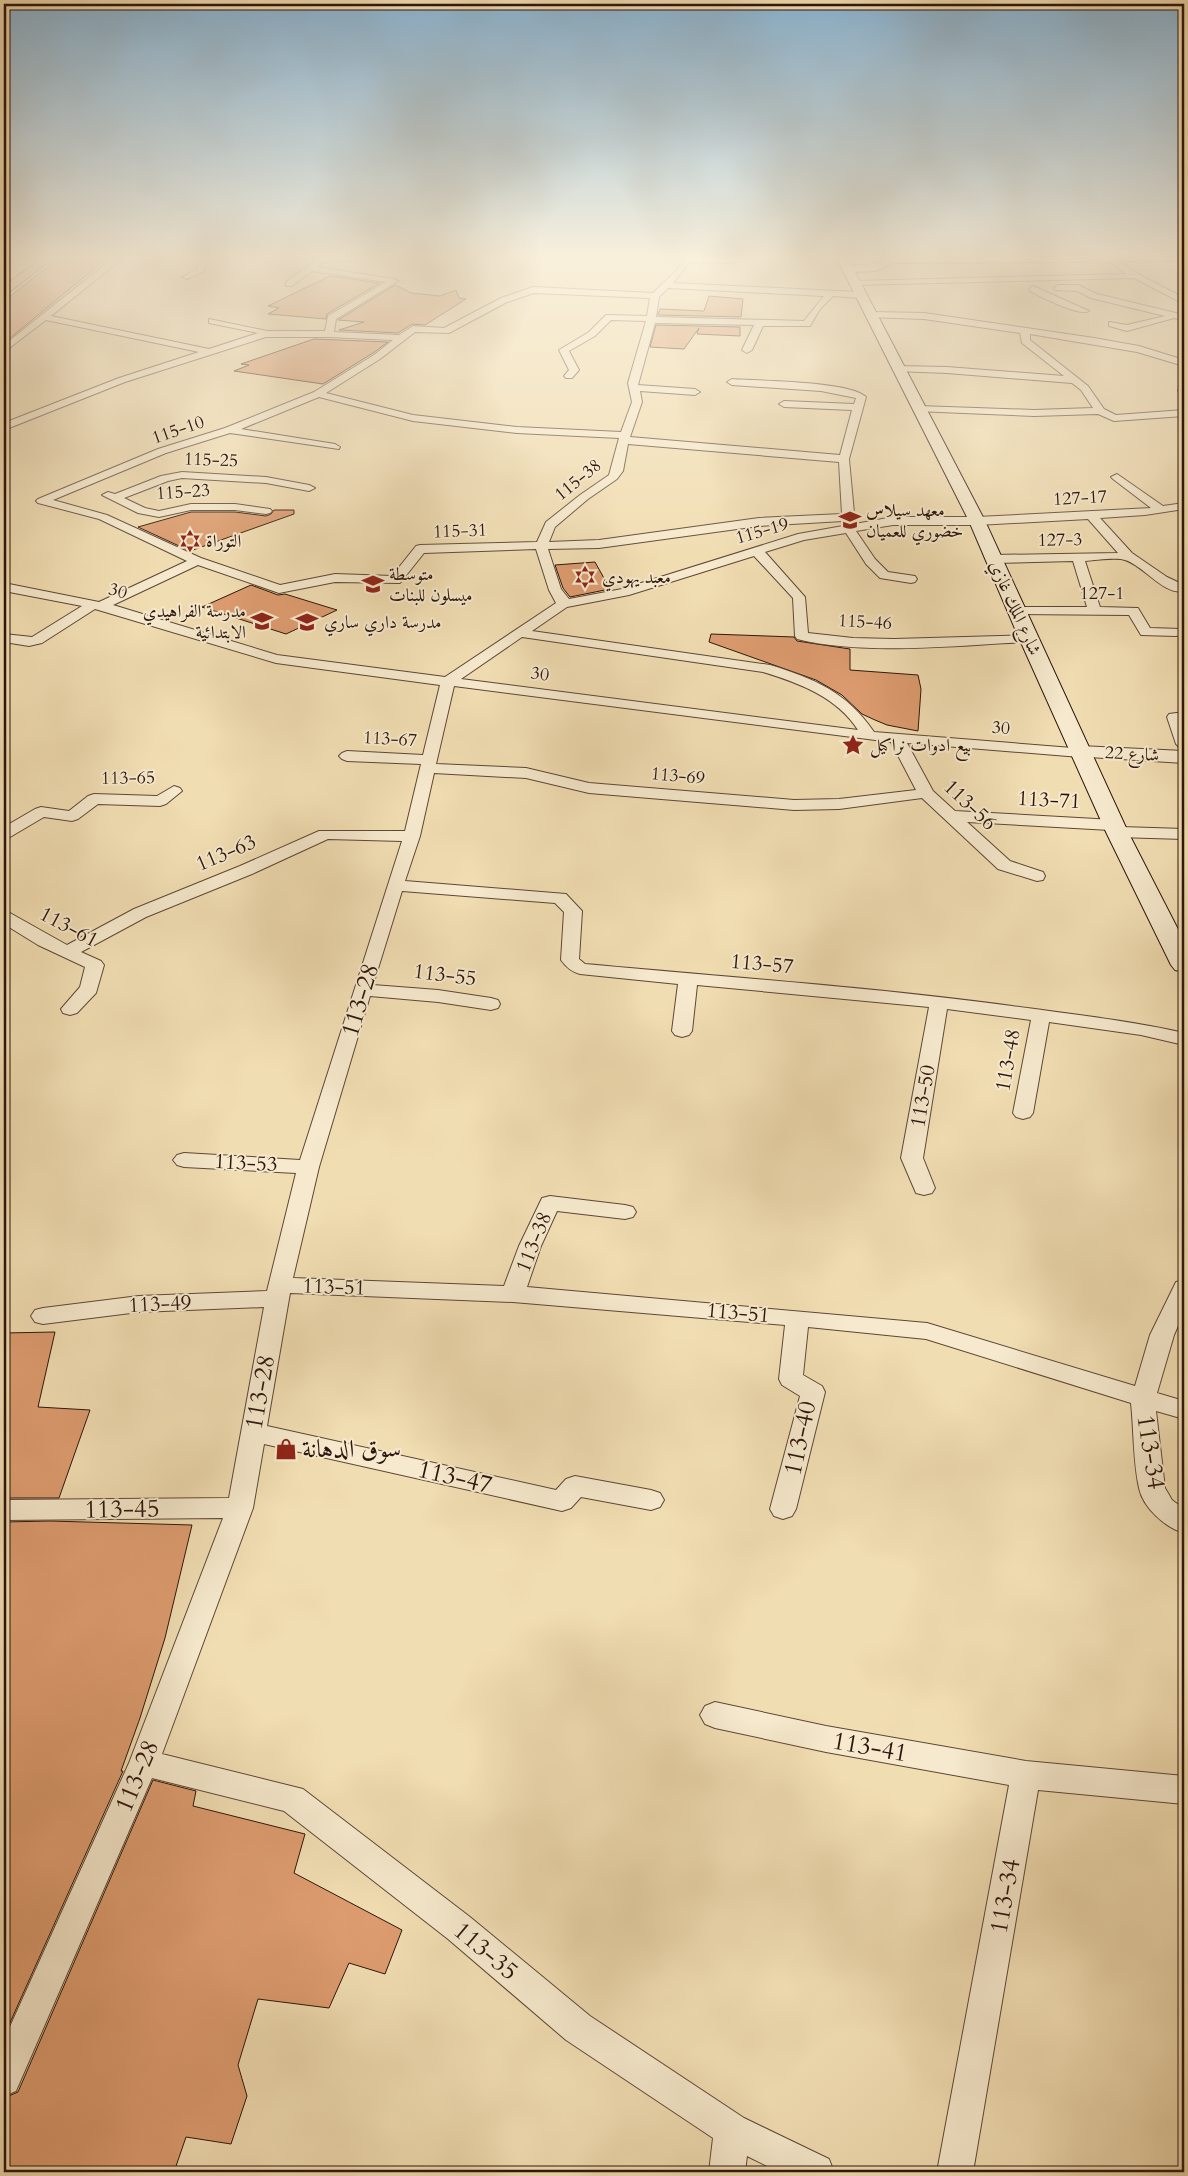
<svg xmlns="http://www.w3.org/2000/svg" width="1188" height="2176" font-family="Cardo,Amiri,serif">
	<rect width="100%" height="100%" fill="#f1ddb2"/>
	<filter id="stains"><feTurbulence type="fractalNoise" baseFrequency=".004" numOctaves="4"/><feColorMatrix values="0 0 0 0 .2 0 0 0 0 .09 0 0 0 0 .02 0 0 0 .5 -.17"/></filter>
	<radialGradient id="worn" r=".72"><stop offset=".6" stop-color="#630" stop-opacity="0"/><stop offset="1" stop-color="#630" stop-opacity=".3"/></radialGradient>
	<path fill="#dd9c6f" stroke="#2c150d" d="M63,255h48l-107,88v-42z
		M330,276l50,7 -53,31 -1,5 -58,-5 11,-6 -11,-2z
		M395,285l17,8 28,3 16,-6 3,8 7,1 -41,26 -13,-1 -14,9 -59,-3 25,-8 -26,-2z
		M709,296l34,3 -2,18 -83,-2 2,-6 44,2z
		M656,325l84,2v9l-43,-2 2,-6 -15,21 -34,-2z
		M314,339l74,3 -15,11 -50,31 -89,-13 15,-6 -8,-1z
		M274,510h20v4l-104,37 -52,-24 53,-15h44l31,4 5,-2z
		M595,562l15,27 -40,8 -7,-9 -8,-23z
		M251,585l27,10 7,-1 52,16 -51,24 -84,-27z
		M711,634l83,3 3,4 53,8v21l68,5 3,14 -3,42 -31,-6 -12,-5 -13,-6 -20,-19 -26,-15 -107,-38z
		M55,1332l-17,75 52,3 -31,88h-55v-165z
		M50,1521l142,4 -27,113 -25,80 -19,53h2l-119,265v-514z
		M153,1780l43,11 -3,15 112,28 -11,39 108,57 -17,44 -36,-11 -20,45 -71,-9 -20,66 9,31 -16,48 -45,-7 -12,35h-170v-74l14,-6z"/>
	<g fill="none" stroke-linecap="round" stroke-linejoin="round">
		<g stroke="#5d4736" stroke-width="2">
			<path id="lane" d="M117,255h169l-4,2 -76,3 -1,11 -18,8 -4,-2 15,-9v-8l-75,-2 -72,58 158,33 49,-16 -49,-10v-4l58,12h58l3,-15 58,-34 -74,-11 -20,15h-6v-4l31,-23 46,-4 3,2 -1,2 -43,4 -5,4 77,12 4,2 -62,38 -2,13 65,3 14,-9 31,2 57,-30 32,-11 120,6 26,-25 7,-13h8l-2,3 39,1h3v4l-44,-1 -17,21 187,9 4,3 -4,3 -27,-2 -13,13 -10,17h-47l-11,24 -5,3 -5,-3 12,-25 -99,-2 -17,62 57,4 5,3 -5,3 -55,-4 2,11 -12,35 210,18 12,-45 -68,-3 -5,-3 5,-3 70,3 2,-6 -35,-7 -89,-6 -5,-3 5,-3c26,2 118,2 134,18l-17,62 6,65 38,-7h84l174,-9 -38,-29 -2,-2 6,-3 46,32 21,-3v6l-39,6 -45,3 32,35 35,24 17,8v6c-20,5 -41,-26 -59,-31 -8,-3 -30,0 -40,1l15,46 38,1 12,20 31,1 2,3 -2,3 -5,1 -35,-1 -12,-20 -118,-1 -2,-3 2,-3 5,-1h71l-14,-46 -80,2 -6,-4 6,-4 125,-2 -30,-34 -111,6h-84l-37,6 19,28 13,13 27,4 2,3 -2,3 -4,1 -31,-5 -14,-14 -20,-31 -42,7 -39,12 40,45 3,36 45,5 41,1 139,-4 2,3 -2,3 -5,1c-70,3 -163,14 -231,-3l-2,-3 -2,-38 -39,-42 -125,39 -62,12 -35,24 238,34c45,14 77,27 104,67l211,17 3,3 -3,3 -5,2 -173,-14 26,48 22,20 159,9 6,2 2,3 -1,2 63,2v10l-67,-2 -6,-2 -2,-3 1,-2 -143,-8 43,39 33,11 2,4 -2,4 -6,1 -39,-12 -76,-71 -83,11 -45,1 -205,-17 -63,-15 -92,-5 -14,63 -15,45 161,13 16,17 -3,48 6,5c142,13 285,23 427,42 57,8 115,14 172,27v12l-43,-10 -92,-13 -16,91 -3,4 -7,2 -7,-2 -3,-4 18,-93 -84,-11 -24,149 12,30 -3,5 -8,2 -8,-2 -15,-35 28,-151 -232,-22 -5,46 -3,4 -7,2 -7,-2 -3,-4 6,-47 -98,-10c-8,-2 -14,-7 -19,-14l3,-48 -9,-9 -153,-12 -29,94 65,5 53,8 7,2 2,4 -2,4 -7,2 -53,-8 -68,-6 -51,171 -26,111 211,8 15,-40 23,-48 8,-2 75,9 8,2 3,5 -3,5 -8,2 -68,-8 -16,35 -14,41 400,36 208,63 15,-51 26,-53 8,-2v32l-10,23 -17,58 27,8v18l-28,-8 9,77 7,12 12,9v24c-18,-5 -41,-25 -45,-45 -6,-27 -5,-57 -8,-85l-205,-64 -118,-12 -5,48 19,11 3,6 -29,117 -4,7 -9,3 -9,-3 -4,-7 30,-113 -18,-11 -3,-6 6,-54 -272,-23 -223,-9 -23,133 289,64 10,-11 9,-3 76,14 9,3 4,7 -4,7 -9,3 -70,-13 -10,11 -9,3 -298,-67 -11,64 -91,246 141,35 167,128 120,99 154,102 85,41 5,13h-55l-32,-16 -2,16h-36l4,-34 -147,-98 -118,-101 -164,-128 -132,-33 -136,313 -12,5v-56l125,-277 94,-245 -219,2v-20l225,-2 35,-191 -125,5 -96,12 -8,-2 -4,-6 4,-6 8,-2 96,-12 128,-5 29,-118 -112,-6 -7,-2 -4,-5 4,-5 7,-2 116,7 102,-319 -74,-2 -76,35 -106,43 -65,35 20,9 3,4 -8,28 -19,20 -7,2 -7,-2 -2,-4 19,-22 5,-20 -47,-22 -34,-21v-12l6,1 57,32 67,-36 106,-43 79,-35h86l16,-67 -74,-3 -5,-2 -3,-3 3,-3 5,-2 76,4 17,-70 -164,-22 -181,-54 -53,34 -13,3 -25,-4v-8l28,3 50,-31 -78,-15v-8l95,19 88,-41 -88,-42 -61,-16 -2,-2 2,-2 120,-50 67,-21 89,-36 60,-37 19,-15 -64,-3h-63l-141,45 -121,48v-7l115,-45 80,-26 -153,-32 -42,32v-7zM668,288l156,8 -20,25 -148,-4 3,-20zM534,293l116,5 -3,18 -41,-1 -17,17 -30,18 10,20 -5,6 2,2h6l7,-8 -10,-19 26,-15 16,-16 35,1 -18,62 4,19 -11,30 -104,-5 -104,-12 -87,-22 54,-34 35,-27 34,1 58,-31zM319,397l94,24 104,12 102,5 -10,37 -29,20 -34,27 -9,20 -117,3 -4,1 -24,30 -57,-2 -55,11 -79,-27 -94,-43 -54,-15 113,-47 64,-20 109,16 1,-2 -5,-3 -94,-15zM628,444l211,18 3,52 -83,4 -160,22 -50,2 6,-15 33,-28 29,-20 6,-8zM843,521v5l-45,8 -176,55 -53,10 -8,-10 -13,-40 51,-1 160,-22zM536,549l13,41 7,13 -111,74 -168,-22 -164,-50 85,-40 81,28 56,-11 65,1 24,-30zM522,637l241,35c36,11 74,25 95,58l-397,-51zM454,686l437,56 25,48 -77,9 -45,1 -205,-17 -63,-15 -90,-4z
				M1101,255h9l28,19 46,24v6l-50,-26 -280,7 -4,-2 4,-2 272,-7z
				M1058,285h20l19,9 87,21v6l-10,-3 -47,13 -18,-5v-4l18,3 38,-9 -74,-18 -14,-7 -22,-1 -1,-2z
				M1033,286l56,25c-8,6 -49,-14 -59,-20l-1,-2z
				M871,312l53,1 170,25 45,8 45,14v6l-47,-14 -107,-18v6l58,46 16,23 12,6 68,-5v6l-70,5 -16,-7 -64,2 -119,-5 -1,-2 5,-3 115,4 59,-2 -12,-18 -9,-7 -125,-10 -52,-2v-4l3,-1 49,1 117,9 -42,-33 -2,-10 -96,-14 -56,-2 -1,-2z
				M1183,387h1v10l-4,-1 -2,-6z
				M182,472l84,5 43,8 6,3 -6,3 -43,-8 -84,-5 -14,3 -44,17 21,10 14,3 32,-7h44l35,5 2,2 -2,2 -4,1 -31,-4h-44l-32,7 -21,-4 -36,-18 6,-3 7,2 46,-18z
				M1184,712v8l-1,1 1,28 -5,-2 -3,-3 -9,-27 2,-3z
				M174,786l6,2 2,3 -16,13 -6,2 -62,-2 -20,15 -6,2 -28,-4 -34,20 -6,2v-12l31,-18 6,-2 28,4 19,-15 6,-2 63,2z
				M715,1702l111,24 200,35 158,15v28l-146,-14 -65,382h-36l72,-387 -183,-33 -111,-24 -10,-4 -5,-9 5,-9z"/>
		</g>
		<g stroke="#5d4736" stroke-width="2">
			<path id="street" d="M1080,746l104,5v12l-111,-7 -3,-4 3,-4z"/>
		</g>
		<g stroke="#2c150d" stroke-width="2">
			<path id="secondary" d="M835,255h10l7,11 23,-2 16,-7 293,-2v6l-290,2 -18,8 -21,1 130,249 143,311 56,109v31l-9,-2 -4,-5 -65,-133 -87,-194 -50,-117z"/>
		</g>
		<g stroke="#2c150d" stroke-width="2">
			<path id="primary" d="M9,255h12l-17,11v-8z
				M46,255h11l-49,38 -4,1v-8z"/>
		</g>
		<use href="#lane" fill="#f6e9cd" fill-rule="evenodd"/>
		<use href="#street" fill="#f6e9cd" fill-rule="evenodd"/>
		<use href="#secondary" fill="#f6e9cd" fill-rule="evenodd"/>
		<use href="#primary" fill="#e8be79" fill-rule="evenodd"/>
	</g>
	<linearGradient id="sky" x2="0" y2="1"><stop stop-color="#8bb6d5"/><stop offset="0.46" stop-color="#f9f0dc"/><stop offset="1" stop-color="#f9f0dc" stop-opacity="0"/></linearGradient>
	<rect width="1188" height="559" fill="url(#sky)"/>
	<defs>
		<g id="school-bare" transform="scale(1.725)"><path d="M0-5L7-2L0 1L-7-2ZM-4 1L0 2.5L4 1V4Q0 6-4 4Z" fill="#8f2418" stroke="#f6e9cd" stroke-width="2.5" paint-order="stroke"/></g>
		<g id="synagogue-bare" transform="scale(1.725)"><path d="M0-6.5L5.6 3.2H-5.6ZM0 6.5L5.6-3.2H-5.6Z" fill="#8f2418" stroke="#f6e9cd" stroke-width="2.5" paint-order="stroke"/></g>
		<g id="sight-bare" transform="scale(1.725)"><path d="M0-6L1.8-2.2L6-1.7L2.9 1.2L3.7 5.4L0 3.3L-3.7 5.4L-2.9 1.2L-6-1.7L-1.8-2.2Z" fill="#8f2418" stroke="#f6e9cd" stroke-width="2.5" paint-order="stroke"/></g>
		<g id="shop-bare" transform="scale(1.725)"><path d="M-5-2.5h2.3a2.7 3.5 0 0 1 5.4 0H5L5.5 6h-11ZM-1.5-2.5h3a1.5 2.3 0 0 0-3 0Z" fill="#8f2418" stroke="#f6e9cd" stroke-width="2.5" paint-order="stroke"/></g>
	</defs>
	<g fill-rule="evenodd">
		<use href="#school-bare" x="850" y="520"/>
		<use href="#synagogue-bare" x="190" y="541"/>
		<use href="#synagogue-bare" x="585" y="577"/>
		<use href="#school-bare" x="373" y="584"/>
		<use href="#school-bare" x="262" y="621"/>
		<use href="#school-bare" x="307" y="622"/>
		<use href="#sight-bare" x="853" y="745"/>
		<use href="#shop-bare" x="286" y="1449"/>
	</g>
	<g text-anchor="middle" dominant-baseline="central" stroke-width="4" stroke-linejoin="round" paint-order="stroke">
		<g font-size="18" fill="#2c150d" stroke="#f6e9cd">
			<text transform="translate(178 430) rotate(-19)">115-10</text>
			<text transform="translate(211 460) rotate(2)">115-25</text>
			<text transform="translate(578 480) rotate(-39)">115-38</text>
			<text transform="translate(183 492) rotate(-4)">115-23</text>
			<text transform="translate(1080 498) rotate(-3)">127-17</text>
			<text transform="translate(460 531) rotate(-2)">115-31</text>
			<text transform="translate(762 531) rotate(-16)">115-19</text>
			<text transform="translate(1060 540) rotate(-1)">127-3</text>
			<text transform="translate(118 591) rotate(16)">30</text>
			<text x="1102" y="593">127-1</text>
			<text transform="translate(1015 608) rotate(66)">شارع الملك غازي</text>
			<text transform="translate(865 622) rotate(3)">115-46</text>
			<text transform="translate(540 674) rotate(8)">30</text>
			<text transform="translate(1001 728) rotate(4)">30</text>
			<text transform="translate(390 739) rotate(3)">113-67</text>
			<text transform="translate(1132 754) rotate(3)">شارع 22</text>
			<text transform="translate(678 776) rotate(5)">113-69</text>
			<text transform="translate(128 778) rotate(-1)">113-65</text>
		</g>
		<g font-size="18" fill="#2c150d" stroke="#f6e9cd" text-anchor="start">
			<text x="866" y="510">معهد سيلاس<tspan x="866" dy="21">خضوري للعميان</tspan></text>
			<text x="206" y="541">التوراة</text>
			<text x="389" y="574">متوسطة<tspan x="389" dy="21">ميسلون للبنات</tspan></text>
			<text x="602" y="577">معبد يهودي</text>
			<text x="246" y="611" text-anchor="end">مدرسة الفراهيدي<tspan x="246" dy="21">الابتدائية</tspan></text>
			<text x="324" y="622">مدرسة داري ساري</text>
			<text x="870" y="745">بيع ادوات نراكيل</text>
		</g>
		<g font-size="21" fill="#2c150d" stroke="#f6e9cd">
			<text transform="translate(1049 800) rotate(3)">113-71</text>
			<text transform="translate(970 805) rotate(43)">113-56</text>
			<text transform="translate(226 853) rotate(-23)">113-63</text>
			<text transform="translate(69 927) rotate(28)">113-61</text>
			<text transform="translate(762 964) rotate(5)">113-57</text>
			<text transform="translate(445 975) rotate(7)">113-55</text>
			<text transform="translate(1008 1060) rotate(-80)">113-48</text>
			<text transform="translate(923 1096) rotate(-80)">113-50</text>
			<text transform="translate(246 1163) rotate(3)">113-53</text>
			<text transform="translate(534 1242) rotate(-68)">113-38</text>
			<text transform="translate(334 1287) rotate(2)">113-51</text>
			<text transform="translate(160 1304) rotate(-3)">113-49</text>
			<text transform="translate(738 1313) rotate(5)">113-51</text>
		</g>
		<g font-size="25" fill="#2c150d" stroke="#f6e9cd">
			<text transform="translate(360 1000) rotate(-73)">113-28</text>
			<text transform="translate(260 1392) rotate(-80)">113-28</text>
			<text transform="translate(800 1438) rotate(-78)">113-40</text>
			<text transform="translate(1151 1452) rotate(81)">113-34</text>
			<text transform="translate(455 1477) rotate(13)">113-47</text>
			<text transform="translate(122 1509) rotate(-1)">113-45</text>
			<text transform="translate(870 1747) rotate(10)">113-41</text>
			<text transform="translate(137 1776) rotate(-67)">113-28</text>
			<text transform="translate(1005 1896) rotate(-80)">113-34</text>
			<text transform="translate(486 1951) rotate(40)">113-35</text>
		</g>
		<g font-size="25" fill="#2c150d" stroke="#f6e9cd" text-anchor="start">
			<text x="302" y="1449">سوق الدهانة</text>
		</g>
	</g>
	<rect width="1188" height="2176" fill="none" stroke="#f1ddb2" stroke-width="20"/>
	<rect x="5" y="5" width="1178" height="2166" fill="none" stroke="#2c150d" stroke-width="2.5"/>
	<rect x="10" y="10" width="1168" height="2156" fill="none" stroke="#2c150d"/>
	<rect width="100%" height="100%" filter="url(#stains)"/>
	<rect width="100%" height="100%" fill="url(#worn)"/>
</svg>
